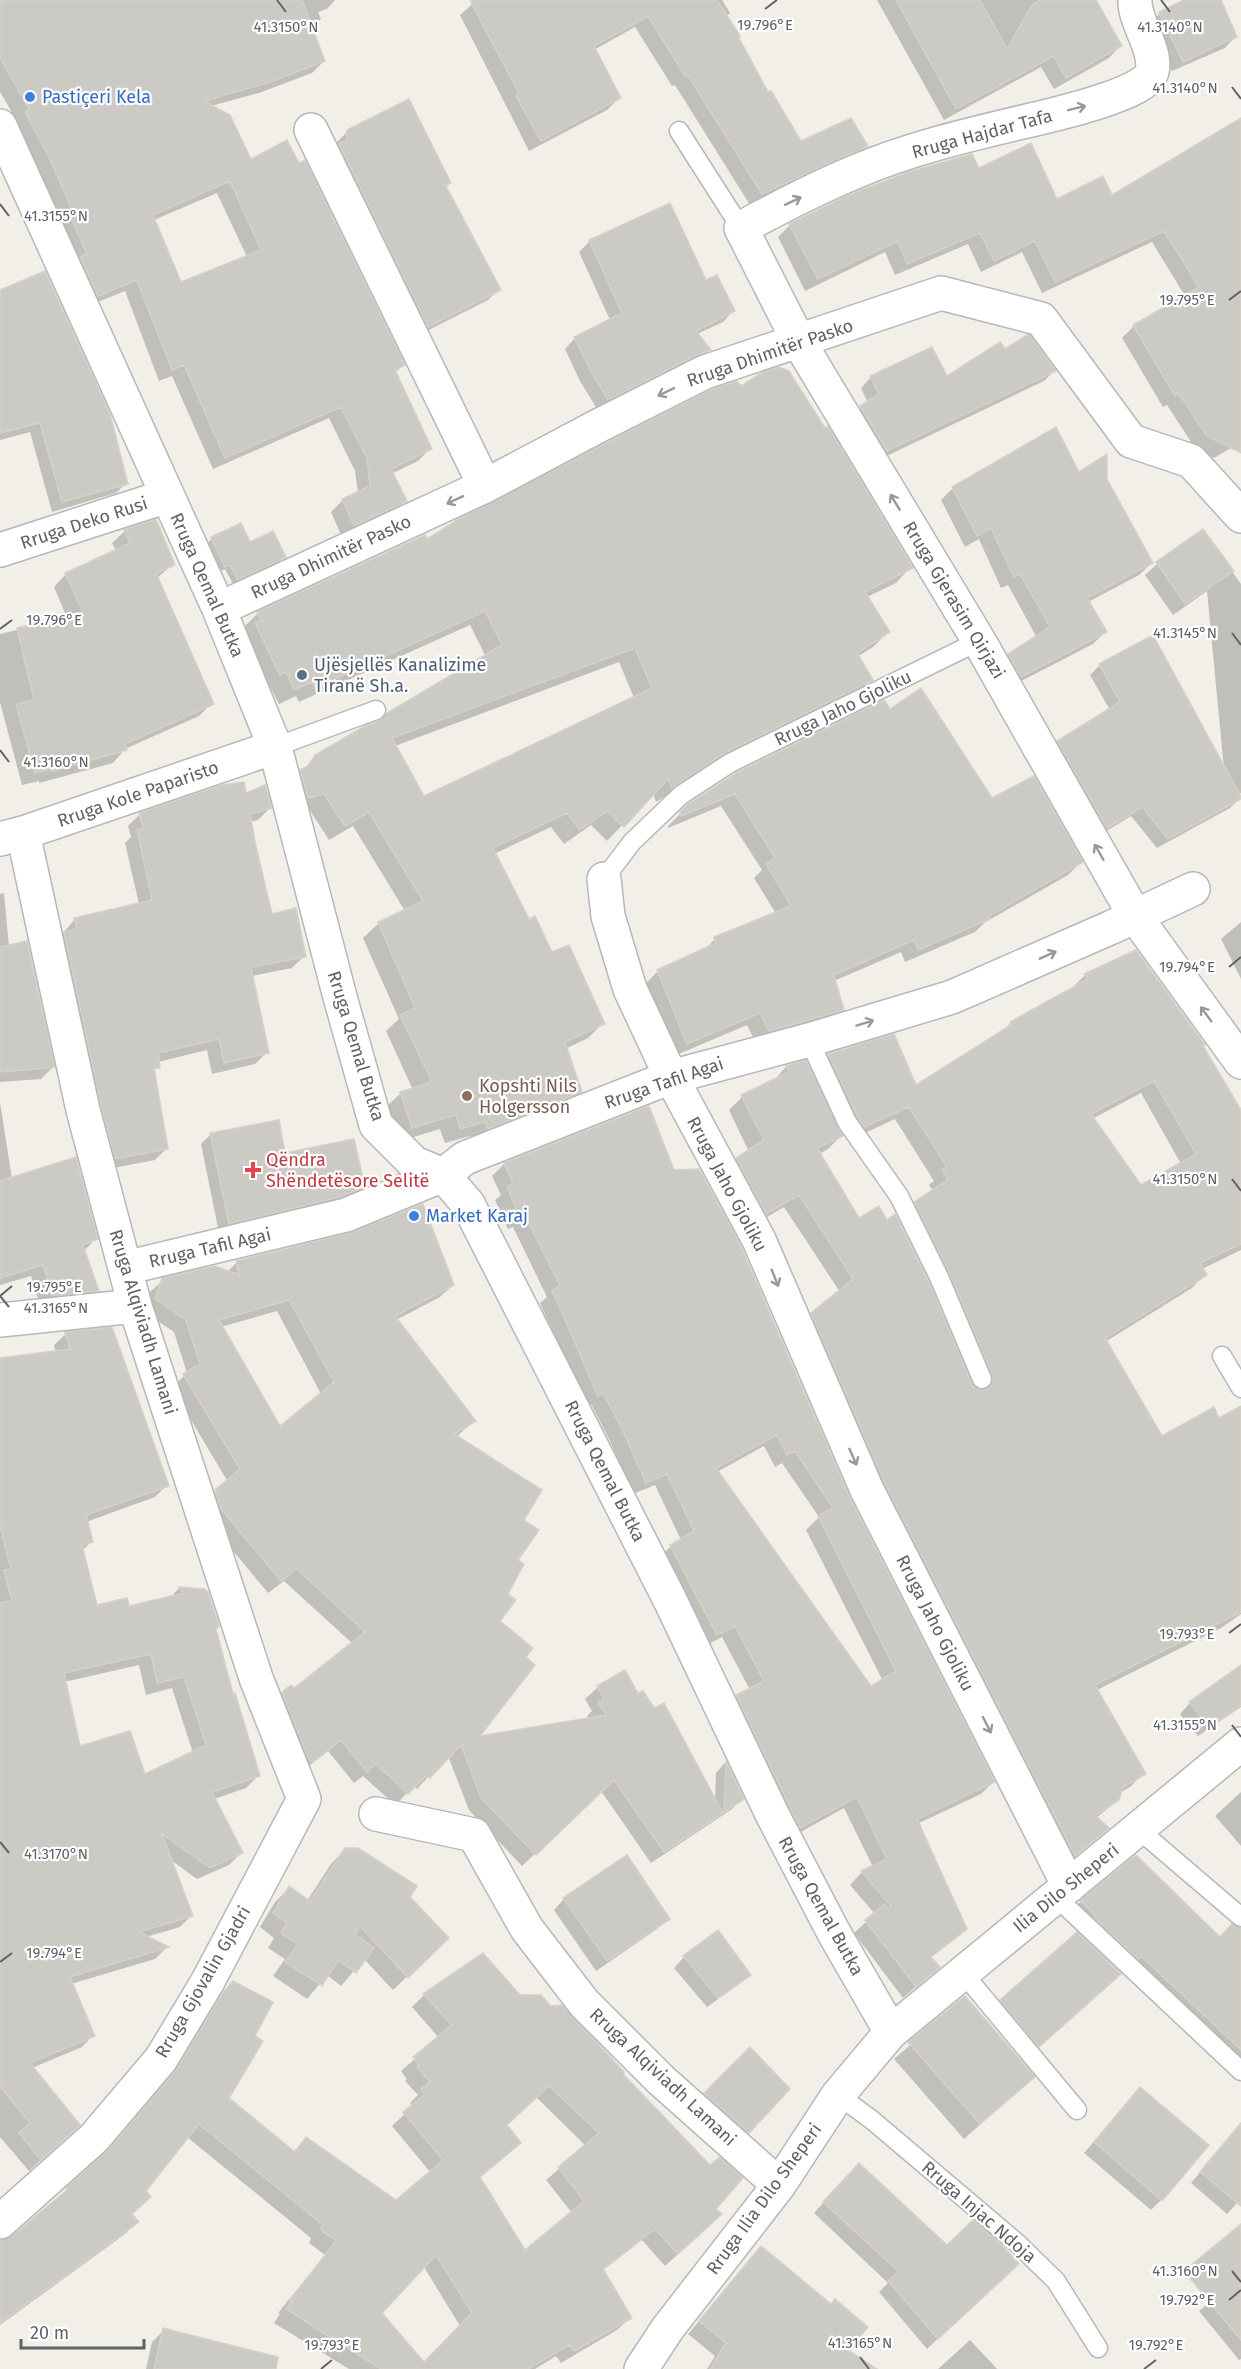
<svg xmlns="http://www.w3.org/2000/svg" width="1241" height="2369" font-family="'Fira Sans',sans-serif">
	<rect width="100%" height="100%" fill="#f1efe8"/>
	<path fill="#0003" fill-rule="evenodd" d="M0,0h335l-8,9 -9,3 3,7 -10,9 13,33 -12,12 -53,20 -48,13 192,259 -8,8 35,76 -12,12 -27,13 14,27 -12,12 -51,24 -11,-25 12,-12 15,-7 -3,-22 -26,-53 -116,51 -41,-93 -13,5 -34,-90 -40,16 -71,-182 3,-4 -17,-29zM217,193l30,64 -67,27 -26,-64z
		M477,0h245l8,13 -4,4 42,78 32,48 66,3 -11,12 -105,47 -75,-120 -3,1 -37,-59 -41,23 25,48 -12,12 -78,41 -69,-136z
		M877,0h218l25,46 -11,12 -55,31 -13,-22 -97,53z
		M1189,0h30l16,37 -10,11 -53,23 -23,-47 11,-11z
		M1241,120v322l-27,16 -19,-10 -28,-43 -4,2 -41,-69 12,-12 51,-30 -33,-54 -110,51 -20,-41 -41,20 -13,-28 -73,31 -10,-23 -80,39 -27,-54 12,-12 188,-55 78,31 55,-4z
		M348,131l101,52 -4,4 54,102 -11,11 -71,36 -80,-188v-6z
		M670,205l36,77 27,29 -10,11 -26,12 12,16 -10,10 -102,49 -17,-28 -15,-32 10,-11 35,-18 -31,-68 11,-11z
		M0,342l126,141 -10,10 -64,19 -22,-80 -30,8z
		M1005,351l49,20 -10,10 -168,80 -26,-43 18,-15 -7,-15 10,-11 76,1z
		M1079,474l27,5 46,84 -13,12 -51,27 17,30 -12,12 -85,44 -11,-20 12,-12 28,-18 -29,-53 -7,3 -22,-49 -14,8 -24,-47 12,-12z
		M240,525l9,19 35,13 -5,5 -46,22 -8,-15 -5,2 -13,-28 5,-4z
		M125,531l48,33 -17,15 56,124 -13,13 -74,33 -12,14 -74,20v-2l-17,4 -22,-83v-68l67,-16 -13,-31 12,-13 50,-23 -4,-8z
		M1203,531l38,53v209l-3,2 2,3 -10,10 -73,40 -26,-32 -34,21 -49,-85 10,-10 52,-32 -20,-35 10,-10 124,104 -17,-178 -34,24 -28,-40 12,-11z
		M424,537l2,4 485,26 -15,16 -29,14 21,35 -15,15 -16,10 14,23 -15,15 -148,73 -52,34 -3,-9 -46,48 -16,-16 -27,19 -13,-17 -57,27 35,67 74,102 -15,15 -23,11 16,42 -16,16 -92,36 -3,-7 -25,7 -5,-14 -43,13 -12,-34 16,-15 12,-3 -27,-59 13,-12 -36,-81 16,-15 26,-12 -52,-85 -24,14 -20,-31 -16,4 -7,-27 30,-29 64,-35 106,-65 -16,-32 -171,77 -3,-6 -17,8 -9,-17 -6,2 -22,-60 15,-15zM619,662l15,36 -211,100 -28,-52z
		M889,711l103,89 89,62 -13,13 -84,48 -9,9 -70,30 -4,-10 -67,29 9,28 -13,13 -74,21 -9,-18 -73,31 -29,-72 13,-13 45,-20 12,-12 61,-25 -22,-36 8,-8 -41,-64 -53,22v-2l21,-21z
		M245,795l25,13 -12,12 -8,2 21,94 33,40 -12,12 -40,8 15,76 -12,12 -43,10 -5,-24 -49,12v5l-5,5 14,76 -12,12 -52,10 -51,-224 23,-27 64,-15 -14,-61 6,-6 -3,-11 12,-12z
		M4,893l5,54 44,120 -12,12 -41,3v-188z
		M1241,922v57l-20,-40z
		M1085,975l117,71 39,66v138l-39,19 3,5 -13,14 -87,54 57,96 57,-18 22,-12v206l-20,14 -124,62 47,83 -14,14 -10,6 -2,7 -22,18 11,10 -46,41 -263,-541 42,-36 -56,-85 -32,19 -29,-53 14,-14 12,-7 -20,-42 13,-13 31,-16 13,-14 19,-5 36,74 -13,13 -9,5 39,66 112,164 10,6 -44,-103 -34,-70 13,-14 18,-12 -4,-6 5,-4 -39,-62 -45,21 -35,-71 14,-14 86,32 85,-54 11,-10 61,-35zM1141,1093l40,71 -41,23 -48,-68z
		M0,1102l12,77 84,59 -12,13 14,39 -12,12 -45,5 -10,-31 -31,9z
		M648,1108l25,63 176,328 144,283 -12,12 -64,30 48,104 -35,30 8,9 -35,31 -49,-65 21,-19 -25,-29 12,-13 11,-5 -29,-59 -56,31 -63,-131 12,-12 13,-6 -28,-53 -17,9 -46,-88 12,-12 10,-6 -26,-55 -22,9 -23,-53 -19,-37 -5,3 -46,-104 7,-6 -34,-70 -5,2 -13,-29 6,-5 -9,-19 12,-12zM764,1446l11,21 7,-4 37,54 -13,13 77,151 -12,7 -154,-216z
		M210,1135l74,20 80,31 -10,10 -135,37 -18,-89z
		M237,1262l216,23 -13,12 -44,23 78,101 -18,16 66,84 -6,40 -18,60 -22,117 113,-18 -2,-4 5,-5 -7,-12 13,-12 39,8 78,105 1,-27 9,-10 17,35 -10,11 -81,54 -50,-72 -79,75 -53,-56 -21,-54 -31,33 -3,-3 -19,19 -32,-29 -9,7 -26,-32 -29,23 -29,-69 13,-12 10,-3 60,-46 -69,-63 -16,12 -59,-71 -6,-18 25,-22 -56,-94 15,-15 -13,-41 -31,-21 7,-19 13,-12 64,-8zM277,1311l44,83 -41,34 -59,-101z
		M66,1334l101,151 -12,12 -69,25 5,20 -9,9 14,56 31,1 43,-10 9,-10 24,2 29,106 26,80 -12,12 -32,11 27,54 -12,12 -32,14 -26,-19 21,55 -12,12 -34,10 20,11 -11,11 -84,25 22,51 -11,12 -50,21 34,69 -37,34 -29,-34v-777l56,-7 -2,-8zM139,1665l7,30 26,-7 21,65 -49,23 -65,-28 -15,-66z
		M1241,1666v41l-43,29 -18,-22 10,-11z
		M1241,1792v54l-26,-30z
		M345,1849l63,48 39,41 -54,52 -29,-31 -23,27 -14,-11 -20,24 -34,-23 12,-17 -17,-11 6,-10 -14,-11 15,-25 14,-14 18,13 24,-37z
		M626,1857l42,61 -11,11 -61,42 -42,-61 10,-11z
		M1081,1901l139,38h21v131l-170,-158z
		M684,1957l65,18 -11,10 -31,22 -33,-39z
		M233,1983l20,54 -26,61 66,54 13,-13 90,63 35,-29 -39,-47 21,-20 -3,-3 8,-8 -13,-14 2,-2 -6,-8 38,-33 -27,-31 12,-12 96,2 101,77 93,135 -6,18 -43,39 -23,-26 -40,31 28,47 -13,12 -56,33 -5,-7 -21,13h-186l-75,-46 6,-9 -2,-1 47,-58 -16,-12 2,-5 -124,-101 -43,54 -13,24 6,7 -12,12 -125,91v-84l13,-3 88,-79 62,-73 47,-78zM536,2097l50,49 -40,34 26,33 -47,39 -46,-74 40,-35 -14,-18zM424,2267l36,59 -36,38 -44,-51z
		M1108,1984l-80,72 -37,-45 10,-10z
		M965,1998l68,79 -69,62 -70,-80z
		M750,2049l38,40 -51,53 -42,-37z
		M1140,2089l21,111 -10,10 -67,-57z
		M1241,2123v76l-14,15 -36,-31z
		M848,2175l99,72 59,27 -79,75 -48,-57 9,-9 -74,-70z
		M761,2248l85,102 28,19h-167l8,-13 -27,-22z
		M1241,2277v82l-2,1 -40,-49z
		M164,2330l80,39h-98l6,-27z
		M970,2340l27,29h-59z"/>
	<path fill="#cccac5" stroke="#d6d1c6" stroke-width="1.5" fill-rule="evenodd" d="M0,0h302l23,61 -52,20 -69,20 26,14 21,44 36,-19 12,23 6,-3 100,205 -10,5 37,79 -41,20 16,32 -53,25 -12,-27 28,-13 -3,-28 -26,-51 -116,51 -41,-93 -12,5 -35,-90 -39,16 -18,-39 7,-3 -16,-36 1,-8 -22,-51 -25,-47 4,-3 -29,-51zM230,181l31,69 -80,32 -28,-67z
		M470,0h247l23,36 -1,2 29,54 3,-1 30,50 50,-23 17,28 -106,48 -75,-120 -2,2 -37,-60 -54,30 27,52 -80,43 -25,-45 3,-2z
		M896,0h84l27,49 25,-44 9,-5h55l26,46 -56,32 -12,-22 -98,53z
		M1184,0h37l16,37 -54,25 -24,-50z
		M409,99l42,84 -5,3 55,104 -73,37 -89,-183 8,-4v-10z
		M1241,118v335l-34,-17 -28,-42 -4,2 -42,-71 66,-38 -35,-56 -109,51 -20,-41 -41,20 -14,-28 -73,31 -9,-23 -80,38 -29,-55 59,-29 61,-23 63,-18 7,14 52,-25 26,56 46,-23 9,19z
		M670,203l36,77 11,-5 18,36 -39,20 15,19 -14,5 -89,45 -18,-30 -16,-33 48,-24 -33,-73z
		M45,271l65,143 18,70 -66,18 -22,-79 -40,10v-143z
		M1027,335h3l26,36 -169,80 -27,-45 19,-12 -9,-18 62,-29 15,29 53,-34 5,7z
		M779,367l10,4 36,57 3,-2 85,142 -48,24 25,40 -33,21 16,27 -148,73 -53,35 -4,-9 -44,48 -17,-16 -27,19 -13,-17 -74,35 36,71 6,-3 17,36 17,-7 36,79 -40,18 17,50 -94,37 -3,-7 -25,7 -4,-14 -44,13 -12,-36 32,-10 -32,-67 15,-7 -37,-86 45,-21 -54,-89 -24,14 -21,-32 -16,4 -8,-28 8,-4 7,-11 50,-29 15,-6 7,-7 115,-68 -17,-34 -170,77 -3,-6 -18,8 -8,-18 -6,3 -25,-52 6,-3 -4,-8 168,-77 2,4 35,-22 250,-128 25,-8 4,5 22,-14zM635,648l17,40 -228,108 -32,-58z
		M1056,427l23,45 28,-18v25l46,84 -66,35 20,34 -86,45 -13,-23 42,-27 -30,-53 -6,3 -23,-49 -14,8 -25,-49z
		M156,519l19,46 -19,8 58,131 -89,40 2,6 -75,21 -1,-2 -16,4 -19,-69 18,-4 -17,-72 66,-16 -18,-39 65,-30 -6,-13z
		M241,523l9,19 23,-11 13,26 -48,23 -8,-15 -5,2 -14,-30z
		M1203,529l31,42 -49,33 -29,-42z
		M1153,635l88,162v2l-73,40 -26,-32 -35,21 -50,-87 63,-39 -21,-38z
		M921,688l71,110 42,-22 49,86 -94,54 1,3 -72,31 -4,-10 -80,35 10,35 -75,21 -9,-18 -73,31 -30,-74 59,-27 -2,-6 77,-31 -25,-42 9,-6 -40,-64 -54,22 -1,-4 8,-8 48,-31 148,-73 6,9z
		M244,782l2,11 19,-8 7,23 -22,6 6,33 16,67 24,-6 10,49 -55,10 18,86 -45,10 -5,-24 -61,14 2,15h-6l14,81 -53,10 -14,-53 -37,-174 13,-3 -3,-11 78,-18 -15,-71 6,-1 -4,-15 83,-28z
		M27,941l28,126 -55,5v-125z
		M1136,950l69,95 -2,1 38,64v134l-41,19 7,12 -102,63 57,98 52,-29 5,11 22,-12v206l-146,73 51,89 -23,13 -4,13 -24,15 14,13 -34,28 -191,-374 -73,-169 42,-34 -54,-84 -33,19 -30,-56 28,-18 -23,-45 48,-23 -3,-6 20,-6 37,76 -26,12 42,70 20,-12 8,14 8,-6 34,68 43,101 8,7 7,-1 6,-8 -1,-6 -43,-102 -35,-71 34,-22 -6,-10 5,-3 -38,-60 -45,20 -7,-11 -29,-62 66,-20 22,51 95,-60 -1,-3 78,-43 -4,-5zM1154,1081l42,73 -55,31 -50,-71z
		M649,1106l25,64 25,-1 40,73 111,256 145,284 -78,37 50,110 -36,28 9,10 -24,20 -51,-67 19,-16 4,5 3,-3 -30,-35 26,-12 -30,-62 -57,31 -64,-133 28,-14 -29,-55 -18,9 -47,-90 24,-14 -27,-57 -21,9 -24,-54 -19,-36 -5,3 -46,-106 8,-4 -35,-70 -5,2 -13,-31 6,-4 -9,-20zM777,1435l10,20 8,-4 38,57 -15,8 78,155 -25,15 -155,-218z
		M279,1120l6,33 69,-14 11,48 -25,10 -111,27 -19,-91z
		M76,1157l22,82 -15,6 16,46 -46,5 -10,-31 -43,13v-97z
		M423,1204l31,81 -59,31 81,105 -22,13 88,56 -18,30 15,10 -21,30 6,4 -16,30 8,6 -16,21 33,27 -7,9 9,8 -55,71 126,-21 -8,-13 6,-3 -7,-13 28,-16 13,23 5,-2 11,17 10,-5 59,110 -59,39 -50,-72 -78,75 -55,-57 -20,-53 -31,33 -3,-3 -19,19 -32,-30 -9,8 -26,-32 -29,23 -4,-6 -26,-65 9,-7 3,3 71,-56 -68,-63 -16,12 -60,-72 -6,-19 25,-21 -57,-95 17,-10 -14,-44 -31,-21 7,-21 53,-12 24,9 -3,-14 114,-28zM289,1300l45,82 -54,44 -61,-106z
		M112,1327l57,159 -83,29 7,27 -11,3 15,60 30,-7 2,8 55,-13 -5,-6 25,2 4,3 11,34 -3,3 17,65 2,-1 25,83 -48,16 31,61 -33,15 -48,-34 31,82 -54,16 30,15 -99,30 25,59 -65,27 50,62 -39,35 -22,-27 11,-10 -30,-37v-483l12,-2 -8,-31 7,-1 -11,-43v-168l70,-9 -5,-17zM151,1654l6,29 27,-6 22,68 -61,29 -15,-43 -50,15 -16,-73z
		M1241,1665v40l-32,22 -20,-25z
		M726,1761l18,38 -20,13z
		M345,1848h13l59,38 -7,11 39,41 -41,40 -48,-52 -5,8 19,14 -18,25 -18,-13 -16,26 -37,-24 13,-18 -17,-11 6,-10 -14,-10 16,-27 21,15z
		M627,1855l43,64 -63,42 -44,-63z
		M1136,1855l84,82 12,-13 9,4v122l-100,-94 -3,3 -44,-42 1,-2 -15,-15z
		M718,1930l33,45 -33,23 -35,-42z
		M1077,1932l44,42 -82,73 -39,-47z
		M483,1953l37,42h21l10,11 11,-1 62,67 -1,2 87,91 10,-8 23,21 -27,31 6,5 -44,40 -23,-25 -52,40 29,49 -58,33 -5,-6 -41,24h-147l-95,-60 6,-8 -2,-1 46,-59 -16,-12 3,-4 -124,-101 -53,67 5,6 -19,17 7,8 -139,101v-83l12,-4 55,-46 -1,-2 42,-38 67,-79 47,-77 11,-13 40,21 -18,34 8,5 -34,57 66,54 11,-15 90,63 47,-40 -40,-48 22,-18 -4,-5 9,-7 -13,-15 2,-2 -6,-8 39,-32 -29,-31zM549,2086l50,47 -41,34 26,34 -59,49 -45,-73 41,-34 -14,-18zM436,2255l36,58 -48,49 -42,-49z
		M965,1996l70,81 -55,47 -72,-82z
		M750,2047l40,42 -41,44 -45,-40z
		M1140,2087l69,58 -47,56 -68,-59z
		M1241,2123v83l-41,-34z
		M859,2163l88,82 26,-25 26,22 20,22 -81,75 -50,-58 11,-9 -76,-70z
		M1241,2224v116l-57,-69z
		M761,2246l70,58 4,-5 33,28 -20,23 29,19h-167l16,-26 -27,-22z
		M163,2328l115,29 -2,12h-122z"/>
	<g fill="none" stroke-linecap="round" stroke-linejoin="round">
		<g stroke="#b5b8bc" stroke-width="21">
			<path id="lane" d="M679,131l62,97
				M275,747l101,-37
				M604,879l28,-37 49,-47 49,-32 249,-122
				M809,1040l38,82 52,74 40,81 43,102
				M1222,1356l19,32
				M1138,1829l103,88
				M1056,1897l185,174
				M963,1973l114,137
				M838,2095l34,25 145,123 39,38 42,67"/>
		</g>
		<g stroke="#b5b8bc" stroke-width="36">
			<path id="street" d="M1135,0c-1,23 25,53 16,74 -7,18 -79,36 -99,41 -66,16 -134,30 -197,57 -39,16 -77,36 -114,56l58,114 180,299 156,275 106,146
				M0,126l219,483 56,138 65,250 36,128 38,38 29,12 25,29 202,396 102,214 62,119 57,99
				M311,130l174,356
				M0,550l167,-54
				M219,609l266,-123 113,-60 107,-54 236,-79 100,26 90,122 60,20 50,55
				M0,839l23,-6 252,-86
				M604,879l4,37 22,73 41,88 88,163 108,250 202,396
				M125,1268l221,-53 97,-40 22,-17 206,-81 138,-37 143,-43 160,-70 81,-38
				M0,1320l135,-14
				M376,1814l98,21 53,94 57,74 77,77 118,105
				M0,2222l94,-84 67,-79 47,-78 96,-182 -48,-121 -121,-372 -52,-196 -60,-277
				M641,2369l27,-41 111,-143 59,-90 53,-63 350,-288"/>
		</g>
		<use href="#lane" stroke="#fff" stroke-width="18"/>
		<use href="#street" stroke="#fff" stroke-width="33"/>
	</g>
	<defs><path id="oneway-shaft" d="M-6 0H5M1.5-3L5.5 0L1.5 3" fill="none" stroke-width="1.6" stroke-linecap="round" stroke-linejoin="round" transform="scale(1.5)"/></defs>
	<g stroke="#979a9d">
		<use href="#oneway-shaft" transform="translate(1077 108) rotate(-14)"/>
		<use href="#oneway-shaft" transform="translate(793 201) rotate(-25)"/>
		<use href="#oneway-shaft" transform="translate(666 392) rotate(154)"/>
		<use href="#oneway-shaft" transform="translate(455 500) rotate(155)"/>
		<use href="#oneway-shaft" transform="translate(895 502) rotate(-121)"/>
		<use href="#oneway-shaft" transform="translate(1099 852) rotate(-120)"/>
		<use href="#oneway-shaft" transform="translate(1048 955) rotate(-24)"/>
		<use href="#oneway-shaft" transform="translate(1206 1014) rotate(-126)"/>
		<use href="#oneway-shaft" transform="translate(865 1023) rotate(-17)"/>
		<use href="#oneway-shaft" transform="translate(775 1278) rotate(68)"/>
		<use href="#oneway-shaft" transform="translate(853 1457) rotate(66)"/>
		<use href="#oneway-shaft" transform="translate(987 1725) rotate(63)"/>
	</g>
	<path fill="none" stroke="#5f6368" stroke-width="2" d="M277,0l9,12M1161,0l9,12M765,9l12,-9M1232,87l9,12M0,204l9,12M1229,300l12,-9M0,629l12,-9M1232,633l9,12M0,750l9,12M1229,967l12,-10M1232,1179l9,12M0,1296l12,-10M0,1296l9,11M1229,1633l12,-9M1232,1725l9,12M0,1842l9,11M0,1962l12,-9M1232,2271l9,11M1229,2300l12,-10M860,2357l9,12M321,2369l11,-9M1144,2369l12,-9"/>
	<g fill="#3f7fe0" stroke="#fff" stroke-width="2">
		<circle cx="30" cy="97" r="6"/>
		<circle cx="414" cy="1216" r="6"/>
	</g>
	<circle fill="#5c6f8a" stroke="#fff" stroke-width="2" cx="302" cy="675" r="6"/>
	<circle fill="#8d6e63" stroke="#fff" stroke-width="2" cx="467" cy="1096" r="6"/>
	<path fill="#e0444e" stroke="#fff" stroke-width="2" d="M250 1161h6v6h6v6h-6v6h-6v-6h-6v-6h6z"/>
	<g text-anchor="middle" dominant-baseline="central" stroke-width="4.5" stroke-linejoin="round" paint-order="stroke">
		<g font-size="18" fill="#366cbe" stroke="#fff" text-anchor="start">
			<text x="42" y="97">Pastiçeri Kela</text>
			<text x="426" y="1216">Market Karaj</text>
		</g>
		<g font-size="18" fill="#5f6368" stroke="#fff">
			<text transform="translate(982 134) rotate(-15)">Rruga Hajdar Tafa</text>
			<text transform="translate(770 353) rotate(-19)">Rruga Dhimitër Pasko</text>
			<text transform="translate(84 523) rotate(-18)">Rruga Deko Rusi</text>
			<text transform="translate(331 557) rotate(-25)">Rruga Dhimitër Pasko</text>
			<text transform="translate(207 585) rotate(66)">Rruga Qemal Butka</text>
			<text transform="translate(954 600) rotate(59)">Rruga Gjerasim Qirjazi</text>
			<text transform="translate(843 708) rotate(-26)">Rruga Jaho Gjoliku</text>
			<text transform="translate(138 794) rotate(-19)">Rruga Kole Paparisto</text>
			<text transform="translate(356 1046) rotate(73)">Rruga Qemal Butka</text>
			<text transform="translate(664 1083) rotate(-19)">Rruga Tafil Agai</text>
			<text transform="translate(727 1184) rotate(62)">Rruga Jaho Gjoliku</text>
			<text transform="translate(210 1248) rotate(-13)">Rruga Tafil Agai</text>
			<text transform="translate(143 1322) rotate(73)">Rruga Alqiviadh Lamani</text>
			<text transform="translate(605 1471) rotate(63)">Rruga Qemal Butka</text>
			<text transform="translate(935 1623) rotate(63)">Rruga Jaho Gjoliku</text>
			<text transform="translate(1066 1888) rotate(-39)">Ilia Dilo Sheperi</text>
			<text transform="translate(821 1906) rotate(61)">Rruga Qemal Butka</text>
			<text transform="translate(203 1982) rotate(-60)">Rruga Gjovalin Gjadri</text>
			<text transform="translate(663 2077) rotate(43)">Rruga Alqiviadh Lamani</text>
			<text transform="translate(764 2199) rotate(-54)">Rruga Ilia Dilo Sheperi</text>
			<text transform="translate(979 2212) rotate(41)">Rruga Injac Ndoja</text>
		</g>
		<g font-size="18" fill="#4e5e75" stroke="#fff" text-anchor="start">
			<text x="314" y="665">Ujësjellës Kanalizime<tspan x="314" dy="21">Tiranë Sh.a.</tspan></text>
		</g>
		<g font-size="18" fill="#785e54" stroke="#fff" text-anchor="start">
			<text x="479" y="1086">Kopshti Nils<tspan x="479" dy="21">Holgersson</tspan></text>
		</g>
		<g font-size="18" fill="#be3a42" stroke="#fff" text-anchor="start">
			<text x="266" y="1160">Qëndra<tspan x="266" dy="21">Shëndetësore Selitë</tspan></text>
		</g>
	</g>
	<g font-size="15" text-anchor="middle" fill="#5f6368" stroke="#fff" stroke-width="4.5" stroke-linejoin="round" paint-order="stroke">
		<text x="765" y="30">19.796°E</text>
		<text x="1170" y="32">41.3140°N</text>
		<text x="286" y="32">41.3150°N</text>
		<text x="1185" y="93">41.3140°N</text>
		<text x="56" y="221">41.3155°N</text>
		<text x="1187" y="305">19.795°E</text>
		<text x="54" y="625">19.796°E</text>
		<text x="1185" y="638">41.3145°N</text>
		<text x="56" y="767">41.3160°N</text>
		<text x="1187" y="972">19.794°E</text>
		<text x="1185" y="1184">41.3150°N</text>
		<text x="54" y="1292">19.795°E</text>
		<text x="56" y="1313">41.3165°N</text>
		<text x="1187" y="1639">19.793°E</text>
		<text x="1185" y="1730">41.3155°N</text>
		<text x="56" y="1859">41.3170°N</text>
		<text x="54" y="1958">19.794°E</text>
		<text x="1185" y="2276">41.3160°N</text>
		<text x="1187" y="2305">19.792°E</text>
		<text x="860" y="2348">41.3165°N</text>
		<text x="332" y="2350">19.793°E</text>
		<text x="1156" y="2350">19.792°E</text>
	</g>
	<path d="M21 2339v9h123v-9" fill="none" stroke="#5f6368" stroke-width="3"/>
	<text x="30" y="2339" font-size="18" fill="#5f6368" stroke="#ffffff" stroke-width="4.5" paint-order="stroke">20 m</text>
</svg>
